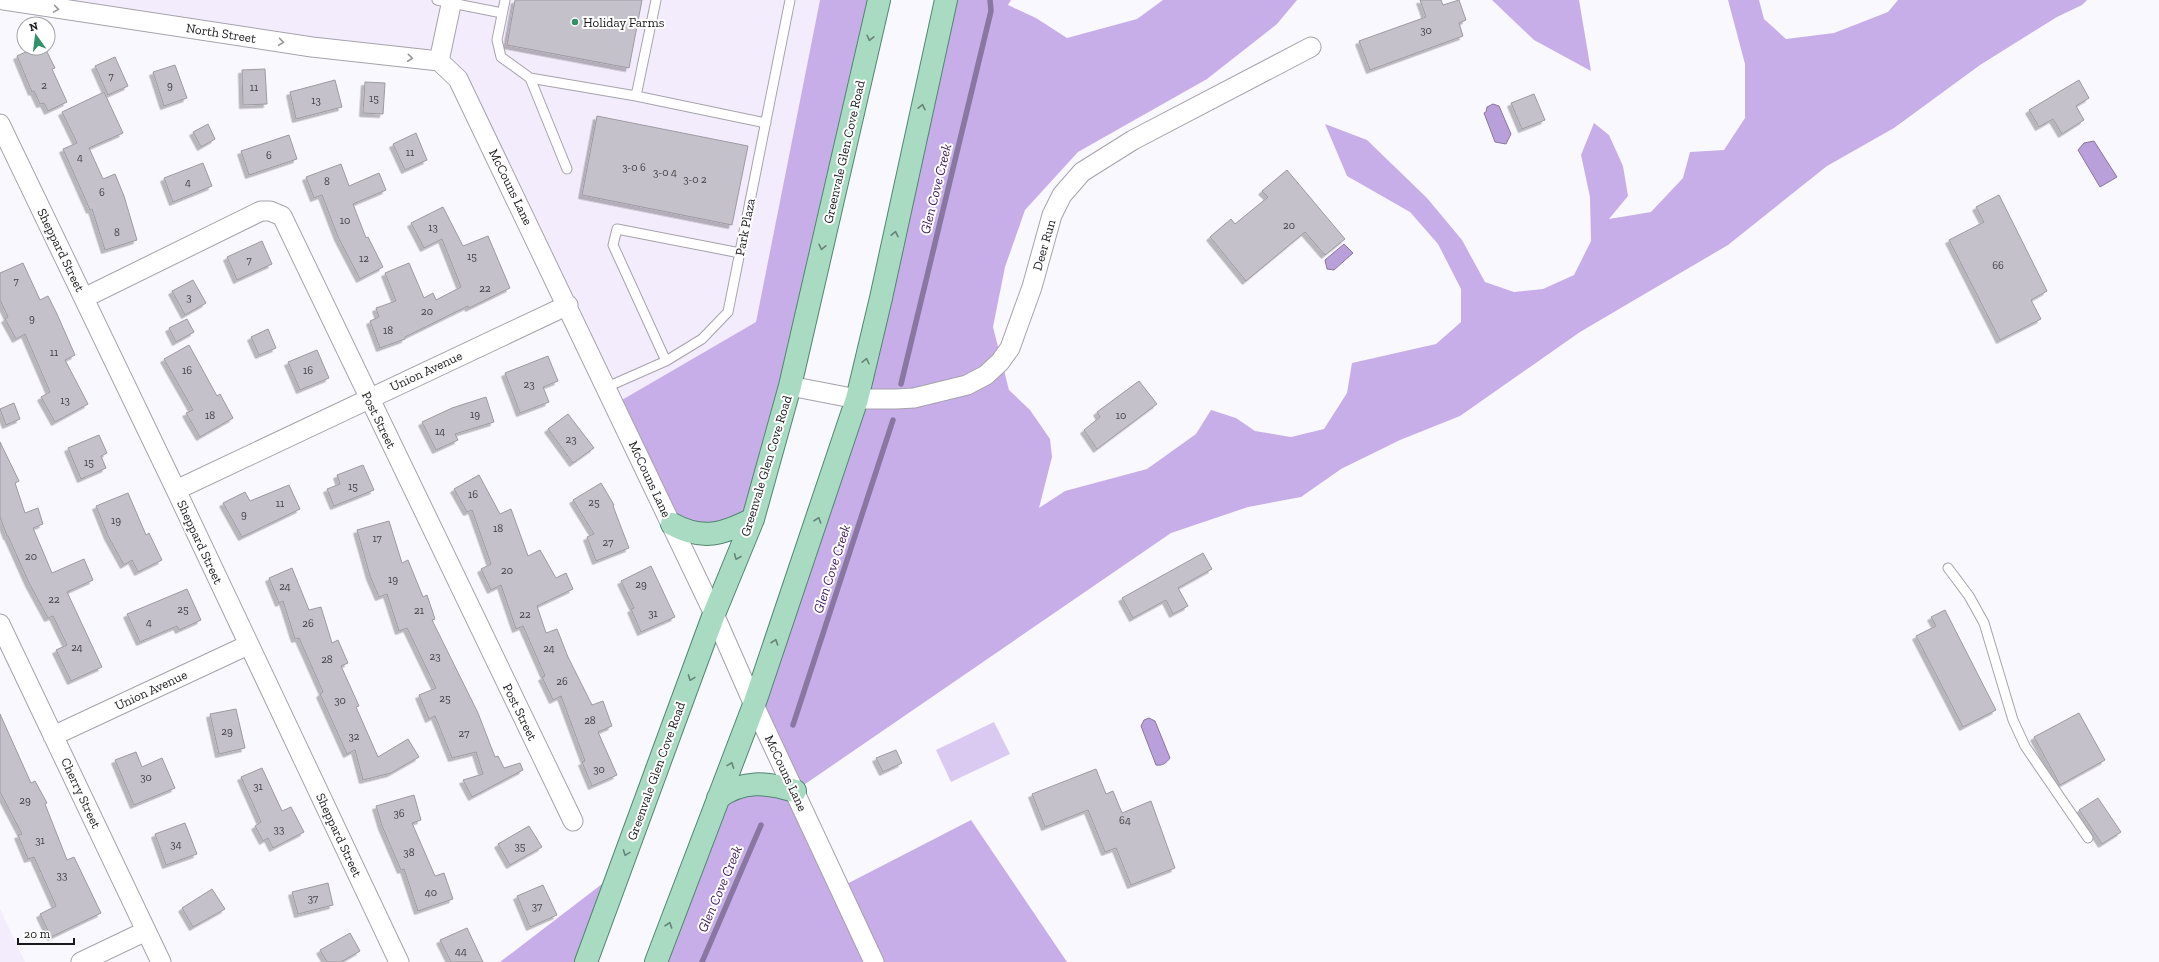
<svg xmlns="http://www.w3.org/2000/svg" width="2159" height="962" font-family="'Zilla Slab',serif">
	<defs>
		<filter id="shadow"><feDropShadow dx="-3.5" dy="3.5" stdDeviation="0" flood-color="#0004"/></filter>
	</defs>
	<rect width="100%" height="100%" fill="#faf8ff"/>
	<path fill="#f3ecfc" d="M4,0h816l-64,322 -141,82 -176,-343z
		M0,909l25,53h-25z"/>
	<path fill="#dacaf1" d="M994,722l16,32 -59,28 -15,-32z"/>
	<path fill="#c7aee9" d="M820,0h59l-126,519 -79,10 -59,-125 141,-82z
		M952,0h59l-3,5 28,13 31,20 70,-19 26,-19h134l-20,24 -70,55 -129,73 -53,58 -20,57 -12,60 16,63 21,20 20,29 2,18 -13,51 26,-17 82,-22 49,-35 15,-24 25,8 19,13 36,6 33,-8 23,-36 5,-30 84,-19 25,-22v-33l-23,-45 -28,-32 -63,-36 -22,-52 42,16 60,58 35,42 23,42 29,10 29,-3 31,-14 17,-34 -1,-44 -9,-42 13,-32 15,12 14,31 5,30 -19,23 42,-7 32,-34 7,-26 34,-2 21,-32v-54l-17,-64h31l5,19 22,20 48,-6 54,-21 10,-12h189l-5,5 -25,12 -77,48 -86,63 -67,38 -99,79 -148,87 -120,84 -60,24 -59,29 -40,28 -53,10 -77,26 -376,258 44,97 132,-68 96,142h-411l62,-164 64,-11 -28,-82 73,-214z
		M1492,0h87l12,71 -57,-31z
		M619,871l-33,91h-86z"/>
	<path fill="#b9a0da" stroke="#8977a1" d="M1493,104l6,2 12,28 -5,10 -11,-2 -11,-29 2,-1 1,-5z
		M2094,141l23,36 -17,10 -22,-37 6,-7z
		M1344,244l9,9 -19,17 -7,-1 -2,-9z
		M1149,718l6,3 15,37c-4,5 -7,8 -14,7l-15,-39 3,-6z"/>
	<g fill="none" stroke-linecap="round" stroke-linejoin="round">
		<path stroke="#8977a1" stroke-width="5.5" d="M901,384l90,-373 -1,-11
			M793,725l100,-305
			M702,962l59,-137"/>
	</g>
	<path fill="#c5c1ca" stroke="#9d9aa2" filter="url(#shadow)" d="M515,0h127l-13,68 -122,-23z
		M1420,0h21l2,5 16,-5 7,20 -7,3 4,13 -93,34 -11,-29 67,-24z
		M34,48h11l10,20 -3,1 15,33 -19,9 -4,-8 -4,1 -6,-13 -2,1 -15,-36z
		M115,57l13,29 -20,9 -13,-29z
		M175,65l12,33 -23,8 -11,-34z
		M265,69l2,35 -24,1 -1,-35z
		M335,80l7,27 -46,12 -6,-27z
		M2079,80l10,18 -13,8 8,14 -22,14 -9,-15 -14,8 -10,-17z
		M365,82l20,1 -2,31 -20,-1z
		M104,92l19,41 -34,15 14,31 12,-5 9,22 13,44 -32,10 -13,-41 -2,1 -27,-61 14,-6 -15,-31z
		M1534,94l11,26 -23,9 -11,-26z
		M597,116l151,30 -16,79 -150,-30z
		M208,124l7,15 -14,8 -8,-15z
		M416,133l11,27 -22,10 -12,-26z
		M289,135l8,24 -48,16 -8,-24z
		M203,163l9,23 -39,16 -9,-24z
		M341,164l8,22 30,-13 7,17 -33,14 13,34 2,-1 15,30 -23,12 -22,-42 -16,-42 -8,3 -8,-21z
		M1287,170l58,69 -20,16 -20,-23 -59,49 -36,-44 21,-18 4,5 33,-27 -6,-6z
		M1999,195l48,96 -16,9 10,19 -41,21 -51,-100 35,-18 -8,-15z
		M443,207l20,39 25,-10 22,52 -41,20 -1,-2 -63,31v2l-25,9 -10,-27 9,-4 -3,-9 20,-7 -11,-28 24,-10 15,35 9,-5 3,7 25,-13 -19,-48 -18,9 -13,-25z
		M262,241l10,23 -35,16 -10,-23z
		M23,263l17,37 8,-4 9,18 18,41 -10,5 23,44 -33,18 -14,-25 9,-5 -25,-58 -9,5 -11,-20 3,-2 -8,-17v-27z
		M193,280l13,23 -21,12 -13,-24z
		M187,319l7,13 -18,10 -7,-14z
		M268,329l8,19 -17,7 -8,-18z
		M189,345l28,51 3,-2 13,24 -33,19 -14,-24 7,-3 -29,-51z
		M317,350l12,28 -29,12 -12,-28z
		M548,356l10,25 -15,6 6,15 -29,11 -15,-40z
		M1139,381l18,23 -60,45 -13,-19 16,-13 -3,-5z
		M486,397l8,25 -39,12 3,6 -22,10 -14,-28 30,-14z
		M14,403l6,16 -14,6 -6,-16z
		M568,414l26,34 -21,15 -25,-34z
		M99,435l8,18 -6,3 5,12 -25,11 -13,-31z
		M0,442l19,39 -4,2 10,30 13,-5 5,16 -10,4 19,45 32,-14 9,21 -26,12 35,75 -31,14 -15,-31 11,-5 -14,-29 -5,2 -19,-35 -21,-47h-1l-7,-19z
		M363,465l11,25 -40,16 -7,-17 13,-5 -3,-9z
		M479,475l21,39 11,-5 17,47 12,-6 16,28 10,-5 7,16 -36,17 9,27 11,-4 11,28 24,48 11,-4 9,25 -14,6 19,43 -25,11 -10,-24 3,-1 -24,-65 -8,4 -11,-23 3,-1 -22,-50 -7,3 -15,-44 -10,5 -10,-21 10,-5 -19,-54 -5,2 -13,-23z
		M601,483l13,22 -1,1 16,42 -33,13 -9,-24 7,-3 -21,-34z
		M289,485l11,24 -58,28 -19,-34 22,-11 5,9z
		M128,493l18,42 3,-2 13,27 -24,12 -6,-12 -8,5 -16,-29 -12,-30z
		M389,521l13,42 6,-3 15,37 4,-2 8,24 -3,1 46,93 17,44 3,-1 6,12 16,-5 3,7 -51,27 -9,-17 20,-6 -7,-22 -24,6 -17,-42 -6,3 -10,-24 17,-7 -29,-60 -8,3 -12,-37 -8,3 -9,-21 -13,-46z
		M1203,553l9,16 -34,19 10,18 -15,8 -7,-14 -33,18 -11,-20z
		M651,566l24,51 -34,15 -10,-23 3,-1 -13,-27z
		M292,568l17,42 12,-3 11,36 6,-3 10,23 -7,3 18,40 -3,1 22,50 30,-18 11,18 -28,16 -28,7 -8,-30 -8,4 -27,-60 3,-2 -24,-54 -4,1 -12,-38 -4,2 -10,-25z
		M187,589l14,31 -22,10 -2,-4 -37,16 -13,-28z
		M1945,610l51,100 -33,17 -47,-91 20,-10 -5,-9z
		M236,709l9,39 -26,6 -9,-40z
		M2079,713l26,47 -45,25 -26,-48z
		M0,714l31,69 4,-2 12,22 -2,1 22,56 7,-3 27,56 -50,24 -11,-23 16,-8 -22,-49 -6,2 -10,-24 4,-1 -22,-42z
		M896,750l6,13 -19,9 -7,-14z
		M136,752l6,15 20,-9 13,30 -41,17 -19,-45z
		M262,768l20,43 9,-4 13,25 -31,16 -5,-10 -5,3 -8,-15 6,-4 -20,-45z
		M1096,769l10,25 7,-3 9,22 29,-12 24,67 -44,17 -15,-37 -11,4 -17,-42 -43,17 -13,-33z
		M414,795l7,25 -9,3 23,53 9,-3 9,26 -35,12 -14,-42 -3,1 -19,-44 -6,-20z
		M2098,798l23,34 -19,12 -23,-34z
		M185,823l12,31 -31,11 -11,-31z
		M529,826l13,21 -32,18 -12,-21z
		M328,883l5,22 -35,9 -6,-22z
		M543,885l14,30 -27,12 -13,-31z
		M212,889l13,20 -32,18 -11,-19z
		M467,928l16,34h-32l-11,-22z
		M350,933l10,18 -19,11h-14l-7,-12z"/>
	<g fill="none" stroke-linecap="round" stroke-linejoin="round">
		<g stroke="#a6a2ab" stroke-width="11">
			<path id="lane" d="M437,0l65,13
				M505,0l-8,40 4,17 29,21 106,18 130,27
				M530,78l37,91
				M636,96l20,-96
				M666,361l-53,-116 4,-16 123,24
				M607,387l59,-26 36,-22 26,-27 62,-312
				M1948,568l21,28 15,27 29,97 12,26 63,92"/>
		</g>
		<g stroke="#a6a2ab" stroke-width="21">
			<path id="street" d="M4,0l308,47 127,14
				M439,61l19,18 256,535 40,91 120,257
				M439,61l13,-61
				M0,124l176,366 223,472
				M84,298l177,-87h9l12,5 291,605
				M790,386l67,13h39l18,-1 53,-13 19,-10 14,-13 10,-14 22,-61 20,-72 10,-20 20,-23 51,-32 178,-93
				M176,490l392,-185
				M0,624l161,338
				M53,736l195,-91
				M81,962l65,-31"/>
		</g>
		<g stroke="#50876e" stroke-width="24">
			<path id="primary" d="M672,524c31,17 51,10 81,-5
				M718,798c24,-18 49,-16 77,-7
				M586,962l128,-348 39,-95 37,-133 89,-386
				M656,962l98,-257 103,-306 24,-101 65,-298"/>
		</g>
		<use href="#lane" stroke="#fff" stroke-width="9"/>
		<use href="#street" stroke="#fff" stroke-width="19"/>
		<use href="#primary" stroke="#a8dbc2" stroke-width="22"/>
	</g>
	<defs><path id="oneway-chevron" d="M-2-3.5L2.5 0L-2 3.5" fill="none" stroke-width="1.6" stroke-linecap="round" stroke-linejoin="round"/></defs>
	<g stroke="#989798">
		<use href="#oneway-chevron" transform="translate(56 9) rotate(9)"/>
		<use href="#oneway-chevron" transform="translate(281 42) rotate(8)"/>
		<use href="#oneway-chevron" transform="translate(410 58) rotate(6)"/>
	</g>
	<g stroke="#688377">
		<use href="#oneway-chevron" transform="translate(870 38) rotate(103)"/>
		<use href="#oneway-chevron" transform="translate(922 107) rotate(-78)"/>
		<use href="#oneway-chevron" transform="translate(895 234) rotate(-78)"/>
		<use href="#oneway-chevron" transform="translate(822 247) rotate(103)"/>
		<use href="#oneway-chevron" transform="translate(866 361) rotate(-77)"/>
		<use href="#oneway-chevron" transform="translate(818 520) rotate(-71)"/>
		<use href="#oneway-chevron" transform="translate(737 557) rotate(112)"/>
		<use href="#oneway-chevron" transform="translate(775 642) rotate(-71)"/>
		<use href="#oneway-chevron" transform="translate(691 678) rotate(110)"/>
		<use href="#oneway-chevron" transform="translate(731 765) rotate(-69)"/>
		<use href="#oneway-chevron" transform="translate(626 853) rotate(110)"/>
		<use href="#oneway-chevron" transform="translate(669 925) rotate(-71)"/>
	</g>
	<circle fill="#339068" stroke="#fff" stroke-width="1.5" cx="575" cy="22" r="4"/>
	<g text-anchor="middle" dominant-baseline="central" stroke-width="4" stroke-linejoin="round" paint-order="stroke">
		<g font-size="11" fill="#444247">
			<text x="1426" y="30">30</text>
			<text x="111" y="76">7</text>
			<text x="44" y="85">2</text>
			<text x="170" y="85">9</text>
			<text x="254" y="87">11</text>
			<text x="374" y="98">15</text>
			<text x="316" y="100">13</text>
			<text x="410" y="152">11</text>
			<text x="269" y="155">6</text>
			<text x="80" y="157">4</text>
			<text x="634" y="167">3-0 6</text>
			<text x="665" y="172">3-0 4</text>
			<text x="695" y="179">3-0 2</text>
			<text x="327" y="181">8</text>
			<text x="188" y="182">4</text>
			<text x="102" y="192">6</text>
			<text x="345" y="220">10</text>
			<text x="1289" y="225">20</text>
			<text x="433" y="227">13</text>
			<text x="117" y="232">8</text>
			<text x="472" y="256">15</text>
			<text x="364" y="258">12</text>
			<text x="249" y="260">7</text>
			<text x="1998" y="265">66</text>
			<text x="16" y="281">7</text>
			<text x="485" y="288">22</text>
			<text x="189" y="297">3</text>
			<text x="427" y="311">20</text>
			<text x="32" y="318">9</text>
			<text x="388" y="330">18</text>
			<text x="54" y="352">11</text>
			<text x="187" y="370">16</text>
			<text x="308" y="370">16</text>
			<text x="529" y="384">23</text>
			<text x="65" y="400">13</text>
			<text x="475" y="414">19</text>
			<text x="210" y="415">18</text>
			<text x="1121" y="415">10</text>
			<text x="440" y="431">14</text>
			<text x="571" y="439">23</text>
			<text x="89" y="462">15</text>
			<text x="353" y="486">15</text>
			<text x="473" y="494">16</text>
			<text x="594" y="502">25</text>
			<text x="280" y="503">11</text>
			<text x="244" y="514">9</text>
			<text x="116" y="520">19</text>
			<text x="498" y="528">18</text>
			<text x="377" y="538">17</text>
			<text x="608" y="542">27</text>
			<text x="31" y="556">20</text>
			<text x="507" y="570">20</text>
			<text x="393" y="579">19</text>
			<text x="641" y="584">29</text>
			<text x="285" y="586">24</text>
			<text x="54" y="599">22</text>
			<text x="183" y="609">25</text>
			<text x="419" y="610">21</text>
			<text x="653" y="613">31</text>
			<text x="525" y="614">22</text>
			<text x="149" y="622">4</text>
			<text x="308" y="623">26</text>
			<text x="77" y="647">24</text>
			<text x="549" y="648">24</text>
			<text x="435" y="656">23</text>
			<text x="327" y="659">28</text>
			<text x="562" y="681">26</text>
			<text x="445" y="698">25</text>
			<text x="340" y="700">30</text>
			<text x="590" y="720">28</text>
			<text x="227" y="731">29</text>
			<text x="464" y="733">27</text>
			<text x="354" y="736">32</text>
			<text x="599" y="769">30</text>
			<text x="146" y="777">30</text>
			<text x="258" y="786">31</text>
			<text x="25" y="800">29</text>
			<text x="399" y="813">36</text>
			<text x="1125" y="820">64</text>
			<text x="279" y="829">33</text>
			<text x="40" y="840">31</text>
			<text x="176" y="844">34</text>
			<text x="520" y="846">35</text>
			<text x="409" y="852">38</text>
			<text x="62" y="875">33</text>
			<text x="431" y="892">40</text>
			<text x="313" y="898">37</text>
			<text x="537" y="906">37</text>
			<text x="461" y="951">44</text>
		</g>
		<g font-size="13" fill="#19181b" stroke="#fff" text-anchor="start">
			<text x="583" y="22">Holiday Farms</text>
		</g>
		<g font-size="13" fill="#19181b" stroke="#fff">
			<text transform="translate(221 33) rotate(9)">North Street</text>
			<text transform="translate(844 152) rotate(-77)">Greenvale Glen Cove Road</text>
			<text transform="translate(511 187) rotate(64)">McCouns Lane</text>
			<text transform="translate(745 227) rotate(-79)">Park Plaza</text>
			<text transform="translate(1044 245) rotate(-74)">Deer Run</text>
			<text transform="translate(61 250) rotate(64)">Sheppard Street</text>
			<text transform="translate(426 371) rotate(-25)">Union Avenue</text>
			<text transform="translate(379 420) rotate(64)">Post Street</text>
			<text transform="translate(766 466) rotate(-73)">Greenvale Glen Cove Road</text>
			<text transform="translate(650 479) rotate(65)">McCouns Lane</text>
			<text transform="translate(200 542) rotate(65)">Sheppard Street</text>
			<text transform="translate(151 690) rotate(-25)">Union Avenue</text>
			<text transform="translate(520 712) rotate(64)">Post Street</text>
			<text transform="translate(656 771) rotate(-70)">Greenvale Glen Cove Road</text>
			<text transform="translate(786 773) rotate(65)">McCouns Lane</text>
			<text transform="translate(81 793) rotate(65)">Cherry Street</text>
			<text transform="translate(339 835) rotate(65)">Sheppard Street</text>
		</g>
		<g font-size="14" font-style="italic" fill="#3b175b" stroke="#fff">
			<text transform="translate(936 189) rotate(-76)">Glen Cove Creek</text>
			<text transform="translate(832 569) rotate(-72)">Glen Cove Creek</text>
			<text transform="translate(720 889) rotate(-67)">Glen Cove Creek</text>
		</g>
	</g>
	<g transform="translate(36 36) rotate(346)"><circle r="19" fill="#ffffff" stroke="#a3a3a4"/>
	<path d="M0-3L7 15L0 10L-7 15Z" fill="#339068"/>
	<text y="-6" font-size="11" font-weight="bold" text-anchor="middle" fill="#19181b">N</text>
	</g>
	<path d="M18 938v6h56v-6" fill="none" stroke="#19181b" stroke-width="2"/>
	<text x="24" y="938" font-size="12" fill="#19181b" stroke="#ffffff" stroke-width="3" paint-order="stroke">20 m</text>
</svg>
